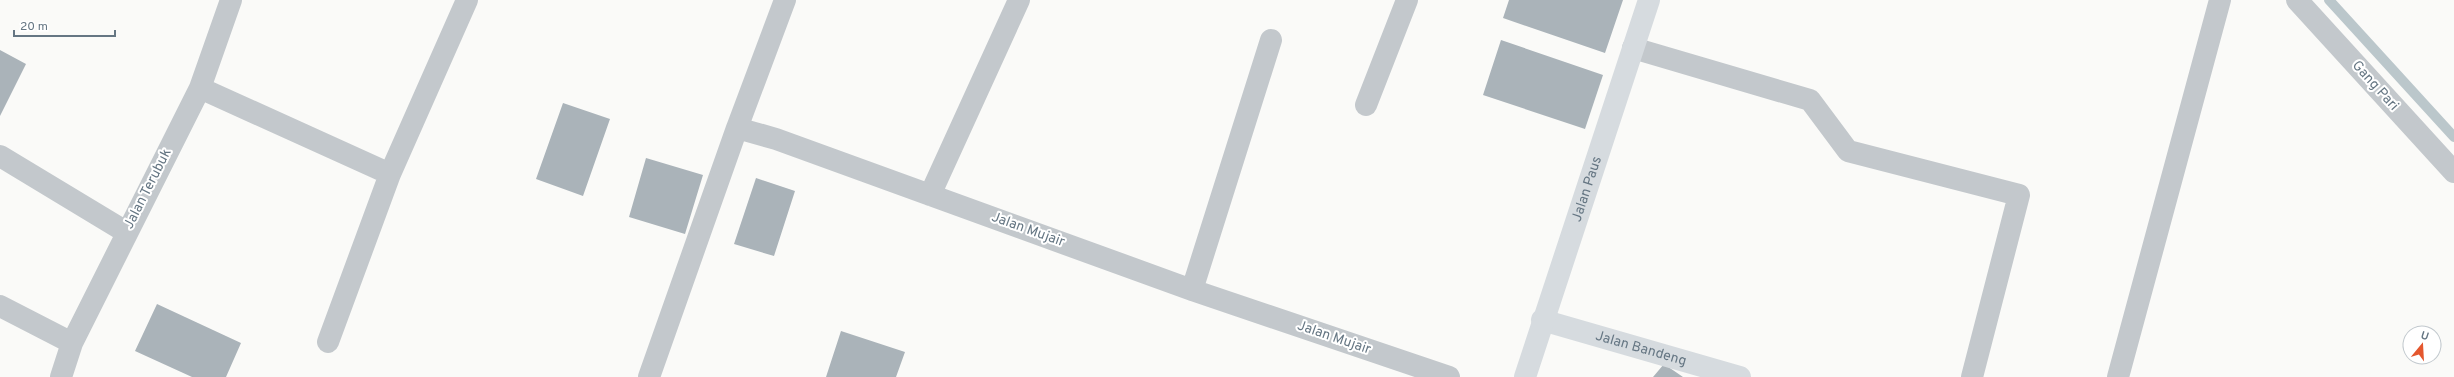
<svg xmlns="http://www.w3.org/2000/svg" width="2454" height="377" font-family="Overpass,sans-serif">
	<rect width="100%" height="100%" fill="#fafaf8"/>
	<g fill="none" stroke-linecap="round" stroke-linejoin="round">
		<path stroke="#bbc7cb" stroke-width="10" d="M2329,0l125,137"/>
	</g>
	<path fill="#aab3b9" d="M1509,0h114l-18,53 -102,-35z
		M1501,40l102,35 -18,54 -102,-34z
		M0,50l26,14 -26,52z
		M563,103l47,16 -27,77 -47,-17z
		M646,158l57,17 -18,59 -56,-17z
		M756,178l39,13 -21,65 -40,-12z
		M157,304l84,39 -15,34h-34l-57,-26z
		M841,331l64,21 -9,25h-70z
		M1664,364l19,13h-30z"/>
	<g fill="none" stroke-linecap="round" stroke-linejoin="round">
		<path stroke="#c3c8cc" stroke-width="22" d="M785,0l-48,128 39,11 416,151 257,87
			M2297,0l157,172
			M1633,48l177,52 38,51 171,44 -47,182
			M200,88l190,86
			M1366,105l41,-105
			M0,156l126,76
			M930,195l89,-195
			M1192,290l79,-250
			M0,306l72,37
			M328,342l62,-168 77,-174
			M61,377l11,-34 128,-255 31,-88
			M649,377l88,-249
			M2118,377l102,-377"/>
		<g stroke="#d6dbdf" stroke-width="22">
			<path id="s1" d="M1542,320l198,57"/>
			<path id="s2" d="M1525,377l124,-377"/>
		</g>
	</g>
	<g text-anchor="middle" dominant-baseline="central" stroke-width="4" stroke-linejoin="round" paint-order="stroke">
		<g font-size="14" fill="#657683" stroke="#fff">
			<text transform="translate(2375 86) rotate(48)">Gang Pari</text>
			<text stroke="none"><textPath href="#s2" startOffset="198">Jalan Paus</textPath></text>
			<text transform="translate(148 189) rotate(-63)">Jalan Terubuk</text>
			<text transform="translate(1028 230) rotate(20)">Jalan Mujair</text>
			<text transform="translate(1334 338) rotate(19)">Jalan Mujair</text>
			<text stroke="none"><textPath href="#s1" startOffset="103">Jalan Bandeng</textPath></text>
		</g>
	</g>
	<g transform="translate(2422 345) rotate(18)"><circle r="19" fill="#ffffff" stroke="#c1c8cd"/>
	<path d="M0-3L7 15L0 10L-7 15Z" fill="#e4572e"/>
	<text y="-6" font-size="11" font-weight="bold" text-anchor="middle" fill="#657683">U</text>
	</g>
	<path d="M14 30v6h101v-6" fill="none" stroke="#657683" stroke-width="2"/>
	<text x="20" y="30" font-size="12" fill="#657683" stroke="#ffffff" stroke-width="3" paint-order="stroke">20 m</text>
</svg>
